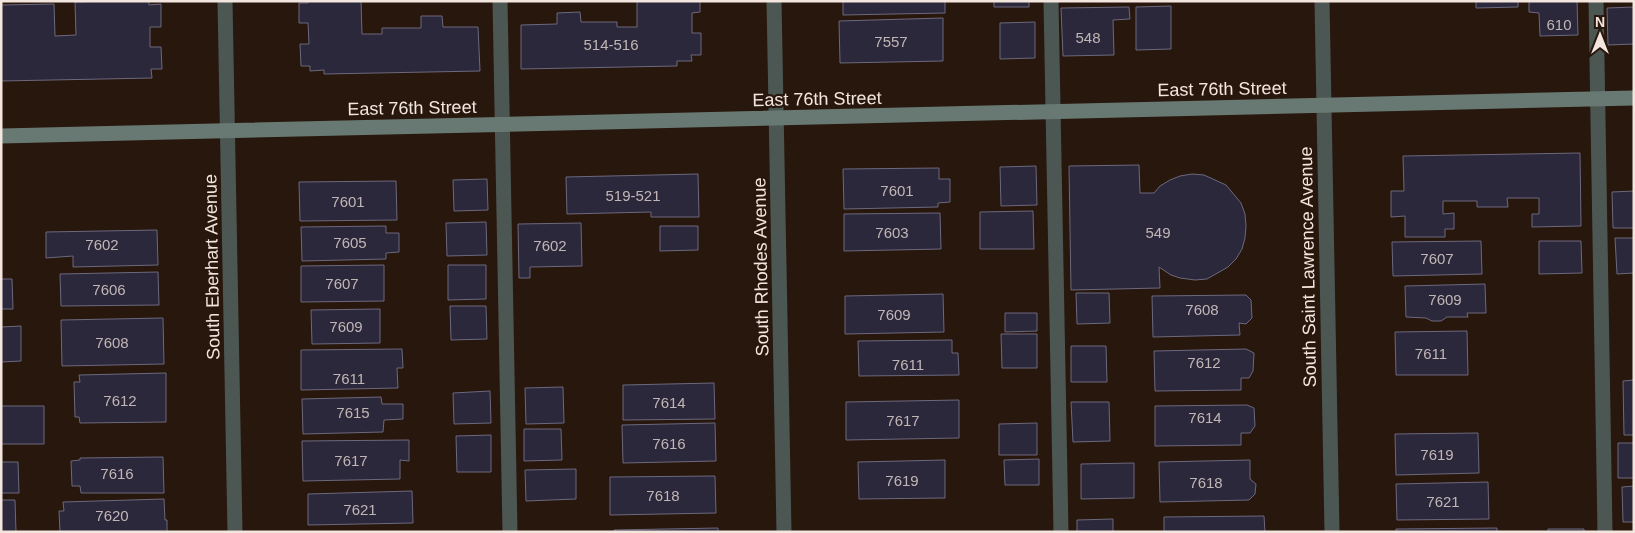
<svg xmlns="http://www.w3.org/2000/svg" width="1635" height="533" font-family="Helvetica,sans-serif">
	<rect width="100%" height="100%" fill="#28170c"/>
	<path fill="#2c283b" stroke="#6c687e" d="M105,1h44v4l12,-1v23h-11v20h11l1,22h-11l1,9 -151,3v-76l53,-1 1,32 21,-1 -1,-33z
		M308,1h53l1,33h20v-6h39v-12h21l1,11h35l2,44 -156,3v-4l-14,1v-5h-9l-1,-22h9l-1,-21h-9v-20h9z
		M637,1h63v11l-8,1v20h9v22h-10l1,6h-15v5l-156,3v-44l36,-1v-11l23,-1 1,10h36v5h20z
		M843,1h102v12l-102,2z
		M994,1h35v6h-35z
		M1476,1h42v6l-42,1z
		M1529,1h48l1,34 -38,1 -1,-23 -10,-1z
		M1171,6v43l-35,1v-43z
		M1129,7l1,12 -17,1 1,35 -51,1 -2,-48z
		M1634,7v37l-26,1 -1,-37z
		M943,18v43l-103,2 -1,-42z
		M1035,22v36l-35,1v-36z
		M1580,153l1,73 -49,1v-13h7v-16h-32l1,9h-31v-6h-34v13l11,-1v16h-9v8h-40v-21l-14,1v-26h13l-1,-35z
		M1139,165l1,28h14l6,-7 10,-6 10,-4 12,-2 12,1 22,10 15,18 4,11 1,12 -1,12 -3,11 -6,10 -8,8 -21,12 -12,1 -15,-2 -9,-3 -12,-8 1,21 -89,2 -2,-124z
		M1036,166l1,39 -36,1 -1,-39z
		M939,168v11h11v23l-12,1v4l-94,2 -1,-40z
		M698,174l1,43h-48v-5l-84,2 -1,-37z
		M487,179l1,31 -34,1 -1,-31z
		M396,181l1,39 -97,1 -1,-39z
		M1634,191v37h-21l-1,-36z
		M1033,211l1,38h-54v-37z
		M940,213l1,36 -97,2v-37z
		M486,222l1,33 -40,1 -1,-33z
		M581,223l1,43 -52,1v11h-11l-1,-54z
		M386,226v7h13v19l-13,1v6l-84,2 -1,-34z
		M660,226h38v24l-38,1z
		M157,230l1,35 -85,2v-11l-27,2v-26z
		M1615,238h19v35l-17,1z
		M1481,241l1,33 -89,2 -1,-34z
		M1539,241h42l1,32 -43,1z
		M384,265v36l-83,1v-36z
		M448,265h38v34l-38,1z
		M158,272l1,33 -98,1 -1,-32z
		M1,279h11l1,30h-12z
		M1485,284l1,29h-19l1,4h-21l-6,4h-9l-6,-3 -20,-1 -1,-31z
		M1076,293h33l1,30 -33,1z
		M943,294l1,38 -99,2v-38z
		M1246,295l5,5 1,18 -6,6 -7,-1 1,12 -87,2 -1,-41z
		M450,306h36l1,33 -36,1z
		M380,309v34l-68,1 -1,-34z
		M1005,313h32v18l-32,1z
		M163,318l1,46 -102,2 -1,-46z
		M21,326v35l-20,1v-35z
		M1467,331l1,44h-72l-1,-43z
		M1001,334h36v34h-35z
		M952,340v13h6l1,22 -100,1 -1,-35z
		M1071,346h35l1,36h-36z
		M402,349l1,19h-6l1,20 -97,2v-40z
		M1246,349l8,4 -1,18 -4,7h-8v12l-86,1 -1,-40z
		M166,373v49l-86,1 -1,-6h-4l-1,-35h6l-1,-7z
		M1634,380v55h-10l-1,-54z
		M714,383l1,36 -92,1v-35z
		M563,387l1,36 -38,1 -1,-36z
		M490,391l1,32 -37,1 -1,-31z
		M381,397l1,7h21v15l-19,1 -1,12 -80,2 -1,-35z
		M959,400v38l-113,2v-38z
		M1071,402h38l1,39 -37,1z
		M1247,405l7,3 1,18 -5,7h-9v12l-86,1v-40z
		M1,406h43v38h-43z
		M715,423l1,38 -93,2 -1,-38z
		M1037,423v32h-38v-31z
		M524,429h37l1,31 -38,1z
		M1478,433l1,40 -83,2 -1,-41z
		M491,435v37h-34l-1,-36z
		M409,440v21l-9,-1v19l-97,2 -1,-40z
		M1618,443h16v35h-16z
		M163,457l1,36h-83l-1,-7h-8l-1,-25 9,-1v-2z
		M1039,459v26h-34l-1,-25z
		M945,460v38l-86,1 -1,-37z
		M1250,460v19l6,5 -1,10 -6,6 -89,2 -1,-40z
		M1,462h17l1,31h-18z
		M1134,463v35l-53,1v-35z
		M576,469v30l-50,2 -1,-31z
		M715,476l1,37 -106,2v-38z
		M1488,482l1,37 -92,1 -1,-36z
		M1634,486v36h-11l-1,-35z
		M412,491l1,32 -105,2v-31z
		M164,499l1,21h2v12h-107l-1,-21h5l-1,-9z
		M1,500h14l1,32h-15z
		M1264,516l1,16h-101v-15z
		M1113,519v13h-36v-12z
		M718,528v4h-104v-2z
		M1497,528v4h-101v-3z
		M1548,529h36v3h-36z"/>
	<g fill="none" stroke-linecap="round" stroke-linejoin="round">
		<path stroke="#4c5754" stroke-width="15" d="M500,1l10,531
			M1051,1l10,531
			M1596,1l9,531"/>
		<path stroke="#4c5754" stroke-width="15" d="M225,1l10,531
			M774,1l10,531
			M1322,1l10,531"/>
		<path stroke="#687973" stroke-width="15" d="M1,136l1633,-38"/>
	</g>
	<g text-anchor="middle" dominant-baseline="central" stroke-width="4.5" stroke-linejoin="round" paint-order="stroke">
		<g font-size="15" fill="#c1b6b6">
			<text x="1559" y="24">610</text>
			<text x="1088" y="37">548</text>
			<text x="891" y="41">7557</text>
			<text x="611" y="44">514-516</text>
			<text x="897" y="190">7601</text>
			<text x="633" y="195">519-521</text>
			<text x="348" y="201">7601</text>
			<text x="892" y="232">7603</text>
			<text x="1158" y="232">549</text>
			<text x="350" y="242">7605</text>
			<text x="102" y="244">7602</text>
			<text x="550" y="245">7602</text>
			<text x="1437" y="258">7607</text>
			<text x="342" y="283">7607</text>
			<text x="109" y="289">7606</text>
			<text x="1445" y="299">7609</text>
			<text x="1202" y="309">7608</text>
			<text x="894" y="314">7609</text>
			<text x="346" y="326">7609</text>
			<text x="112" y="342">7608</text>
			<text x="1431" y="353">7611</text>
			<text x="1204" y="362">7612</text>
			<text x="908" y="364">7611</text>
			<text x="349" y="378">7611</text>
			<text x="120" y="400">7612</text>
			<text x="669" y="402">7614</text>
			<text x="353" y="412">7615</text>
			<text x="1205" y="417">7614</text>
			<text x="903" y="420">7617</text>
			<text x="669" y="443">7616</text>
			<text x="1437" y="454">7619</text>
			<text x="351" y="460">7617</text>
			<text x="117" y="473">7616</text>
			<text x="902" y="480">7619</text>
			<text x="1206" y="482">7618</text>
			<text x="663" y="495">7618</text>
			<text x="1443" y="501">7621</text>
			<text x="360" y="509">7621</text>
			<text x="112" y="515">7620</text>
		</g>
		<g font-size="18" fill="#f3e6df" stroke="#28170c">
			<text transform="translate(1222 89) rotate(-1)">East 76th Street</text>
			<text transform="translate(817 99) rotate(-1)">East 76th Street</text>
			<text transform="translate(412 108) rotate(-1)">East 76th Street</text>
			<text transform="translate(212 267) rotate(-91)">South Eberhart Avenue</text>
			<text transform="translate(761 267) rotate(-91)">South Rhodes Avenue</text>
			<text transform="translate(1308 267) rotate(-91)">South Saint Lawrence Avenue</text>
		</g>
	</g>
	<rect width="1635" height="533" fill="none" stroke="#f3e6df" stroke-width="5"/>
	<g transform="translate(1600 35)" stroke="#28170c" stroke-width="4" paint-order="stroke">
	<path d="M0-4L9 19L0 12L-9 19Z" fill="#f3e6df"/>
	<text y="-8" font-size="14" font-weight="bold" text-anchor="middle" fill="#f3e6df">N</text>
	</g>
</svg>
